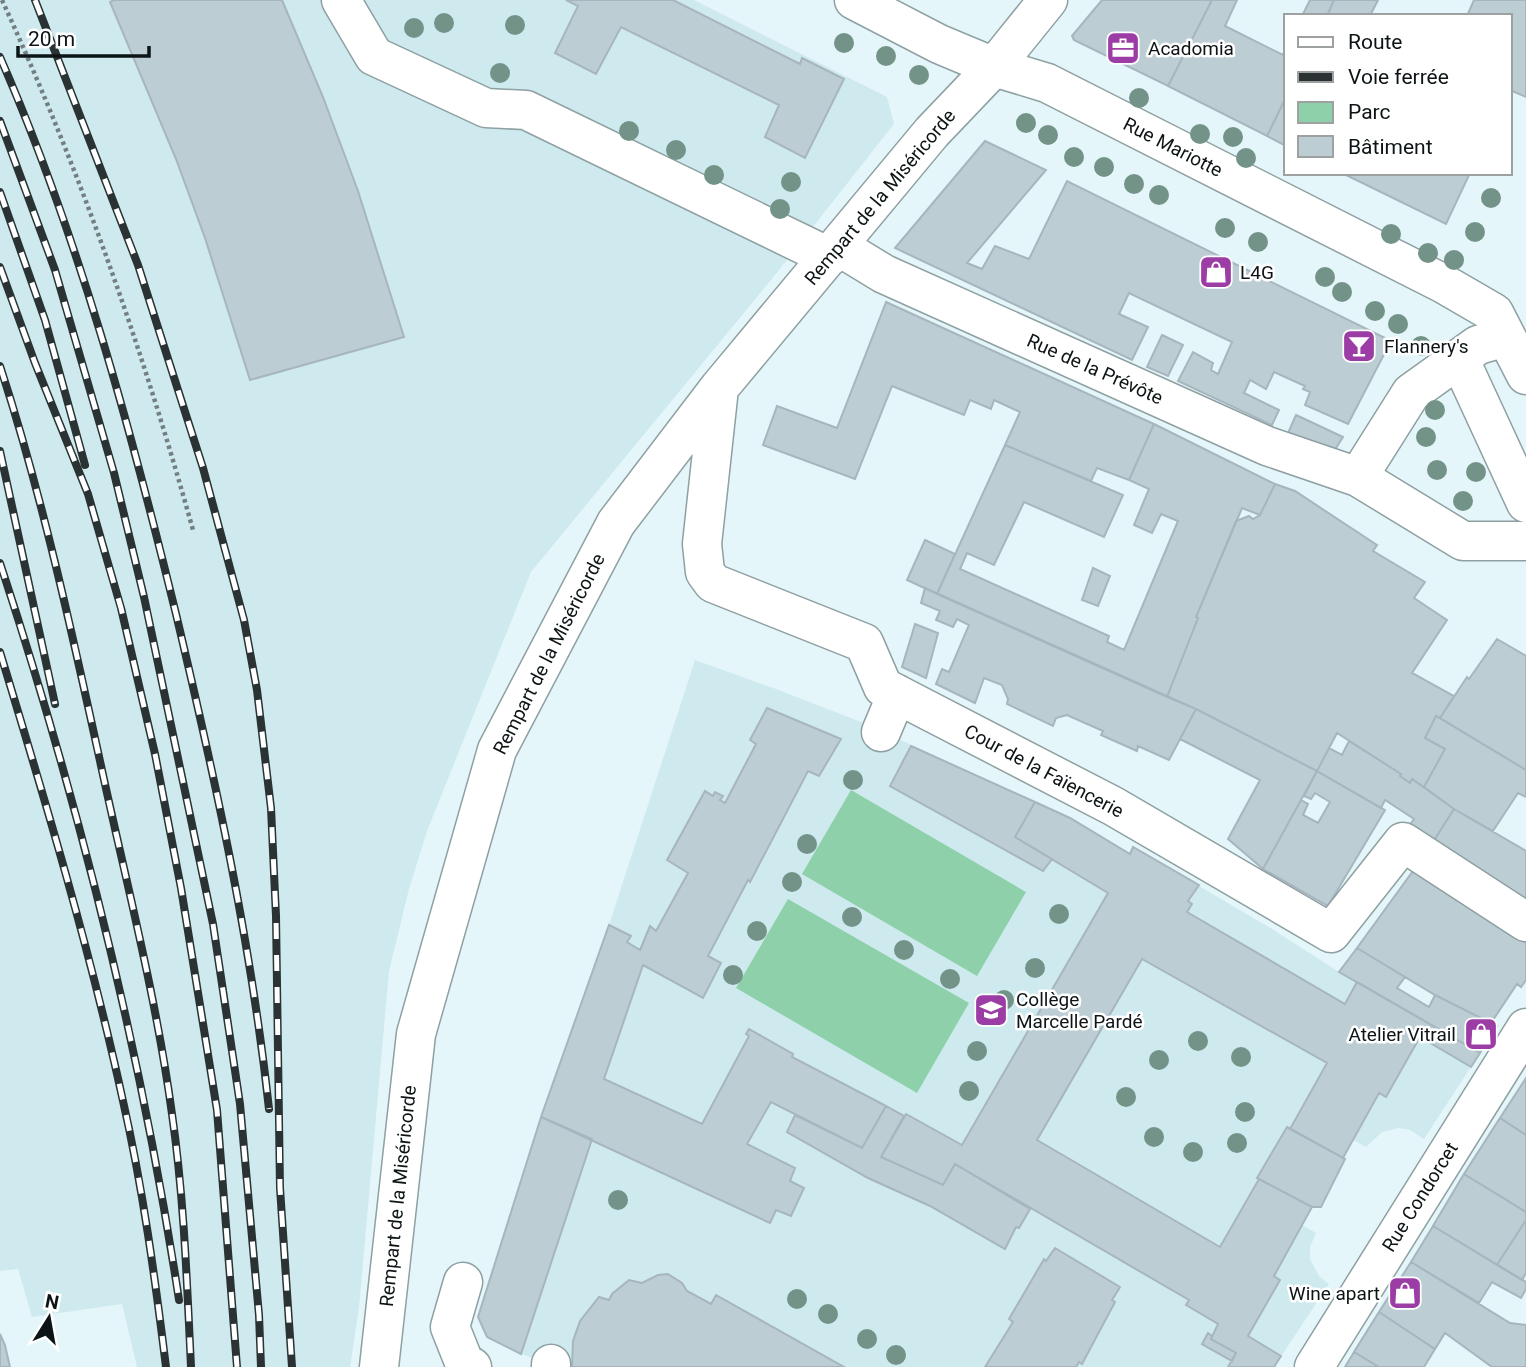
<svg xmlns="http://www.w3.org/2000/svg" width="1526" height="1367" font-family="Roboto,sans-serif">
	<rect width="100%" height="100%" fill="#e4f6f9"/>
	<path fill="#ceeaee" d="M0,0h694l193,97 7,27 -119,151 -244,297 -104,259 -18,58 -20,82 -30,337 -9,59h-213l-15,-63 -90,13 -14,-48 -18,2z
		M695,660l81,29 90,35 204,94 59,36 4,-7 139,82 67,43 141,81 -56,86 -14,-9 -11,-2 -17,4 -16,15 -13,-7 -10,18 2,4 -24,45h-9l-10,18 14,8 -6,14v12l9,17 10,8 -55,83h-715l-38,-13 -34,-17 -9,-20 63,-200 68,-192z"/>
	<path fill="#8ed0aa" d="M851,790l175,102 -49,84 -175,-102z
		M788,899l181,104 -52,90 -181,-105z"/>
	<path fill="#bdcdd4" stroke="#a7b6be" stroke-width="2" d="M114,0h168l41,97 35,94 46,146 -154,43 -45,-142 -29,-79 -66,-157z
		M566,0h107l127,64 2,-6 42,21 -39,79 -40,-21 14,-32 -158,-78 -25,47 -41,-21 23,-47z
		M1102,0h110l-44,86 -94,-46 -2,-4z
		M1212,0h25l-12,26 58,29 3,-7v49l-19,39 -99,-50z
		M1310,0h24l-7,16h-25z
		M1334,0h44l-8,16h-43z
		M1474,0h52v97l-16,-7v-74h-43z
		M1286,97v49l-19,-10z
		M985,141l61,29 -79,93 15,6 13,-23 34,13 38,-78 324,160 -43,83 -43,-19 5,-13 -7,-3 2,-3 -31,-14 -8,17 -16,-9 -6,13 35,17 -7,15 -94,-44 15,-29 20,11 -2,7 7,4 14,-32 -103,-49 -10,21 29,13 -16,33 -237,-112z
		M1342,173h128l-24,51z
		M886,302l268,122 -25,56 -32,-12 -6,13 -86,-36 15,-33 -26,-12 -3,9 -21,-9 -6,15 -72,-29 -37,93 -92,-34 14,-39 60,22z
		M1162,335l21,10 -15,31 -21,-9z
		M1296,415l47,22 -10,16 -45,-20z
		M1154,424l121,60 -15,31 -18,-7 -46,109 2,1 -31,79 -230,-103 68,-149 118,50 -19,42 -80,-35 -30,63 -27,-12 -7,16 149,67 -2,6 17,8 54,-129 -17,-7 -9,19 -18,-8 15,-36 -20,-9z
		M1275,484l20,7 82,54 -4,6 52,31 -11,16 33,22 -35,53 42,23 -14,22 -4,-2 -11,22 20,11 -21,38 -12,-8 -2,4 -10,-7 1,-2 -64,-41 -20,38 -121,-62 -29,-12 31,-79 -2,-1 40,-96 13,-5 4,3 7,-4z
		M925,540l30,14 -18,40 -30,-14z
		M1093,568l17,8 -12,30 -16,-6z
		M925,588l271,121 -27,51 -31,-14 -1,5 -36,-16 2,-4 -36,-16 -11,3 -3,8 -46,-22 1,-5 -6,-14 -18,-7 -9,25 -39,-19 6,-15 7,3 20,-47 -12,-6 -4,8 -17,-7 4,-9 -19,-8z
		M915,624l23,9 -12,45 -24,-11z
		M1497,639l29,17v114l-86,-52 27,-41 2,2z
		M767,708l74,31 -22,37 -11,-5 -58,111 -2,-2 -40,76 13,7 -18,35 -60,-33 -39,114 98,45 47,-88 -3,-2 3,-5 44,25 -1,3 94,49 -24,42 -91,-46 -24,42 48,24 -5,13 14,7 -13,28 -15,-6 -6,13 -229,-106 68,-192 22,11 -4,6 13,8 10,-24 6,5 32,-58 -21,-13 38,-69 8,5 2,-4 8,4 -3,4 5,3 31,-59 -6,-4z
		M1196,709l121,62 -54,98 -35,-30 32,-59 -80,-41z
		M1436,716l90,54v27l-8,-4 -25,38 -39,-22 -30,-22 21,-38 -20,-11z
		M1349,741l52,33 -1,2 10,7 2,-4 42,30 -21,33 -24,-16 5,-7 -29,-19 -4,8 -64,-37 12,-23 13,7z
		M911,746l124,56 -20,35 37,22 -9,12 -153,-85z
		M1317,771l68,39 -57,96 -65,-37 38,-69 7,4 -5,11 15,8 12,-21 -15,-9 -4,6 -7,-3z
		M1035,802l35,16 60,36 3,-7 66,38 -11,16 4,3 -5,8 158,92 12,-22 123,71 -9,14 -51,-30 -34,60 -7,-4 -36,65 -53,-29 37,-66 -185,-104 -105,181 183,107 39,-68 53,28 -38,69 6,4 -32,56 33,20 -7,11h-46l8,-14 -25,-14 7,-15 -32,-19 3,-5 -234,-136 -12,21 -62,-28 25,-43 56,31 146,-252 -93,-56z
		M1454,809l72,42v52l-93,-61z
		M1421,870l105,69v41l-5,7 -4,-3 -26,39 -56,-28 -78,-47 56,-77z
		M1357,948l48,29 -8,11 32,19 6,-12 62,31 -17,27 -141,-81z
		M1526,1078v57l-26,-17z
		M886,1106l18,10 -23,41 62,28 12,-21 75,45 -11,19 -3,-1 -11,22 -75,-43 -62,-28 -81,-46 8,-17 67,33z
		M541,1117l51,22 -71,215 -34,-17 -9,-20z
		M1500,1118l26,17v77l-62,-38z
		M1287,1127l58,32 -24,48h-9l-55,-29z
		M1464,1174l62,38v8l-29,45 -64,-39z
		M1526,1220v53l-4,7 -25,-15z
		M1433,1226l93,56v7l-5,9 -29,-16 -13,21 -68,-41z
		M1055,1248l65,39 -8,13 3,2 -33,62 -3,-2 -3,5h-91l28,-45 -4,-3 35,-60 2,2z
		M1411,1262l99,61 16,2v42h-34l-47,-34 -10,16 -56,-37z
		M668,1274l14,9 5,8 24,13 5,-9 128,72h-272l1,-26 7,-20 19,-24 10,3 3,-6 17,-14 13,3 16,-8z
		M1379,1312l56,37 -11,18h-45l-25,-15z
		M1208,1333l4,3 -1,3 25,14 -4,8 -30,-17z
		M0,1334l5,11 5,22h-10z
		M1354,1352l25,15h-34z"/>
	<g fill="none" stroke-linecap="round" stroke-linejoin="round">
		<g stroke="#8ea0a2" stroke-width="41">
			<path id="minor" d="M341,0l33,56 112,52 40,2 303,147
				M854,0l85,44 55,23 53,16 397,201 50,29 32,62
				M838,246l46,28 383,172 91,31 105,64h63
				M1459,358l67,145
				M719,388l-17,156 3,28 8,11 151,60 19,44 230,119 218,127 72,-91 123,80
				M1358,477l53,-84 67,-48 28,-8
				M881,732l16,-38
				M463,1282l-13,45 14,35 8,5
				M379,1367l37,-333 81,-284 119,-227 103,-135 213,-256 62,-65 54,-67
				M551,1367v-3
				M1314,1367l212,-339"/>
		</g>
		<path stroke="#737f81" stroke-width="4.5" stroke-dasharray="3.5 3.5" stroke-linecap="butt" d="M2,0c79,173 140,347 191,530"/>
		<use href="#minor" stroke="#fff" stroke-width="38"/>
		<g stroke="#2a3233" stroke-width="8">
			<path id="rail" d="M35,0l103,265 65,203 41,152 13,70 14,118 5,108 4,272 12,179
				M0,57c78,178 130,369 176,557 39,164 75,328 93,495
				M0,121l55,149 59,203 30,124 69,327 27,180 19,211 2,52
				M0,192l45,128 40,145
				M0,267l35,96 53,131 33,114 34,146 26,134 36,222 20,257
				M0,366c42,129 71,262 100,395 25,117 56,234 72,353 12,83 15,169 19,253
				M0,451l55,253
				M0,563c79,240 141,487 179,737
				M0,652c45,148 90,297 123,449 20,88 32,177 43,266"/>
		</g>
		<use href="#rail" stroke="#fff" stroke-width="5" stroke-dasharray="16" stroke-linecap="butt"/>
	</g>
	<g fill="#749388">
		<circle cx="444" cy="23" r="10"/>
		<circle cx="515" cy="25" r="10"/>
		<circle cx="414" cy="28" r="10"/>
		<circle cx="844" cy="43" r="10"/>
		<circle cx="886" cy="56" r="10"/>
		<circle cx="500" cy="73" r="10"/>
		<circle cx="919" cy="75" r="10"/>
		<circle cx="1139" cy="98" r="10"/>
		<circle cx="1026" cy="123" r="10"/>
		<circle cx="629" cy="131" r="10"/>
		<circle cx="1200" cy="134" r="10"/>
		<circle cx="1048" cy="135" r="10"/>
		<circle cx="1233" cy="137" r="10"/>
		<circle cx="676" cy="150" r="10"/>
		<circle cx="1074" cy="157" r="10"/>
		<circle cx="1246" cy="158" r="10"/>
		<circle cx="1104" cy="167" r="10"/>
		<circle cx="714" cy="175" r="10"/>
		<circle cx="791" cy="182" r="10"/>
		<circle cx="1134" cy="184" r="10"/>
		<circle cx="1159" cy="195" r="10"/>
		<circle cx="1491" cy="198" r="10"/>
		<circle cx="780" cy="209" r="10"/>
		<circle cx="1225" cy="228" r="10"/>
		<circle cx="1475" cy="232" r="10"/>
		<circle cx="1391" cy="234" r="10"/>
		<circle cx="1258" cy="242" r="10"/>
		<circle cx="1428" cy="253" r="10"/>
		<circle cx="1454" cy="260" r="10"/>
		<circle cx="1325" cy="277" r="10"/>
		<circle cx="1342" cy="292" r="10"/>
		<circle cx="1375" cy="311" r="10"/>
		<circle cx="1398" cy="324" r="10"/>
		<circle cx="1421" cy="346" r="10"/>
		<circle cx="1435" cy="410" r="10"/>
		<circle cx="1426" cy="437" r="10"/>
		<circle cx="1437" cy="470" r="10"/>
		<circle cx="1476" cy="472" r="10"/>
		<circle cx="1463" cy="501" r="10"/>
		<circle cx="853" cy="780" r="10"/>
		<circle cx="807" cy="844" r="10"/>
		<circle cx="792" cy="882" r="10"/>
		<circle cx="1059" cy="914" r="10"/>
		<circle cx="852" cy="917" r="10"/>
		<circle cx="757" cy="931" r="10"/>
		<circle cx="904" cy="950" r="10"/>
		<circle cx="1035" cy="968" r="10"/>
		<circle cx="733" cy="975" r="10"/>
		<circle cx="950" cy="979" r="10"/>
		<circle cx="1004" cy="1000" r="10"/>
		<circle cx="1198" cy="1041" r="10"/>
		<circle cx="977" cy="1051" r="10"/>
		<circle cx="1241" cy="1057" r="10"/>
		<circle cx="1159" cy="1060" r="10"/>
		<circle cx="969" cy="1091" r="10"/>
		<circle cx="1126" cy="1097" r="10"/>
		<circle cx="1245" cy="1112" r="10"/>
		<circle cx="1154" cy="1137" r="10"/>
		<circle cx="1237" cy="1143" r="10"/>
		<circle cx="1193" cy="1152" r="10"/>
		<circle cx="618" cy="1200" r="10"/>
		<circle cx="797" cy="1299" r="10"/>
		<circle cx="828" cy="1314" r="10"/>
		<circle cx="867" cy="1339" r="10"/>
		<circle cx="896" cy="1355" r="10"/>
	</g>
	<defs>
		<g id="office-square" transform="scale(1.75)"><rect x="-9" y="-9" width="18" height="18" rx="4" fill="#9b3da5" stroke="#fff"/><path d="M-6-3h4V-5.5h4V-3h4V5H-6ZM-1-4.5V-3h2v-1.5ZM-6 0V1H6V0Z" fill="#fff"/></g>
		<g id="shop-square" transform="scale(1.75)"><rect x="-9" y="-9" width="18" height="18" rx="4" fill="#9b3da5" stroke="#fff"/><path d="M-5-2.5h2.3a2.7 3.5 0 0 1 5.4 0H5L5.5 6h-11ZM-1.5-2.5h3a1.5 2.3 0 0 0-3 0Z" fill="#fff"/></g>
		<g id="bar-square" transform="scale(1.75)"><rect x="-9" y="-9" width="18" height="18" rx="4" fill="#9b3da5" stroke="#fff"/><path d="M-6-5H6L.8 .8V4.5H3.5V6h-7V4.5H-.8V.8Z" fill="#fff"/></g>
		<g id="school-square" transform="scale(1.75)"><rect x="-9" y="-9" width="18" height="18" rx="4" fill="#9b3da5" stroke="#fff"/><path d="M0-5L7-2L0 1L-7-2ZM-4 1L0 2.5L4 1V4Q0 6-4 4Z" fill="#fff"/></g>
	</defs>
	<g fill-rule="evenodd">
		<use href="#office-square" x="1123" y="48"/>
		<use href="#shop-square" x="1216" y="272"/>
		<use href="#bar-square" x="1359" y="346"/>
		<use href="#school-square" x="991" y="1010"/>
		<use href="#shop-square" x="1481" y="1034"/>
		<use href="#shop-square" x="1405" y="1293"/>
	</g>
	<g text-anchor="middle" dominant-baseline="central" stroke-width="5" stroke-linejoin="round" paint-order="stroke">
		<g font-size="19" fill="#0d1415" stroke="#fff" text-anchor="start">
			<text x="1148" y="48">Acadomia</text>
			<text x="1240" y="272">L4G</text>
			<text x="1384" y="346">Flannery's</text>
			<text x="1016" y="999">Collège<tspan x="1016" dy="22">Marcelle Pardé</tspan></text>
			<text x="1456" y="1034" text-anchor="end">Atelier Vitrail</text>
			<text x="1380" y="1293" text-anchor="end">Wine apart</text>
		</g>
		<g font-size="19" fill="#0d1415" stroke="#fff">
			<text transform="translate(1173 147) rotate(27)">Rue Mariotte</text>
			<text transform="translate(880 197) rotate(-50)">Rempart de la Miséricorde</text>
			<text transform="translate(1095 369) rotate(24)">Rue de la Prévôte</text>
			<text transform="translate(549 654) rotate(-63)">Rempart de la Miséricorde</text>
			<text transform="translate(1044 771) rotate(28)">Cour de la Faïencerie</text>
			<text transform="translate(398 1196) rotate(-84)">Rempart de la Miséricorde</text>
			<text transform="translate(1420 1197) rotate(-58)">Rue Condorcet</text>
		</g>
	</g>
	<rect x="1284" y="14" width="228" height="161" fill="#ffffff" stroke="#9ea1a1" stroke-width="2"/>
	<rect x="1298" y="37" width="35" height="10" fill="#ffffff" stroke="#9ea1a1" stroke-width="2"/>
	<text x="1348" y="49" font-size="21" fill="#0d1415">Route</text>
	<rect x="1298" y="72" width="35" height="10" fill="#2a3233" stroke="#9ea1a1" stroke-width="2"/>
	<text x="1348" y="84" font-size="21" fill="#0d1415">Voie ferrée</text>
	<rect x="1298" y="102" width="35" height="21" fill="#8ed0aa" stroke="#9ea1a1" stroke-width="2"/>
	<text x="1348" y="119" font-size="21" fill="#0d1415">Parc</text>
	<rect x="1298" y="136" width="35" height="21" fill="#bdcdd4" stroke="#9ea1a1" stroke-width="2"/>
	<text x="1348" y="154" font-size="21" fill="#0d1415">Bâtiment</text>
	<g transform="translate(49 1318) rotate(11)" stroke="#ffffff" stroke-width="5" paint-order="stroke">
	<path d="M0-5L12 26L0 18L-12 26Z" fill="#0d1415"/>
	<text y="-10" font-size="19" font-weight="bold" text-anchor="middle" fill="#0d1415">N</text>
	</g>
	<path d="M18 46v10h131v-10" fill="none" stroke="#0d1415" stroke-width="3.5"/>
	<text x="28" y="46" font-size="21" fill="#0d1415" stroke="#ffffff" stroke-width="5" paint-order="stroke">20 m</text>
</svg>
